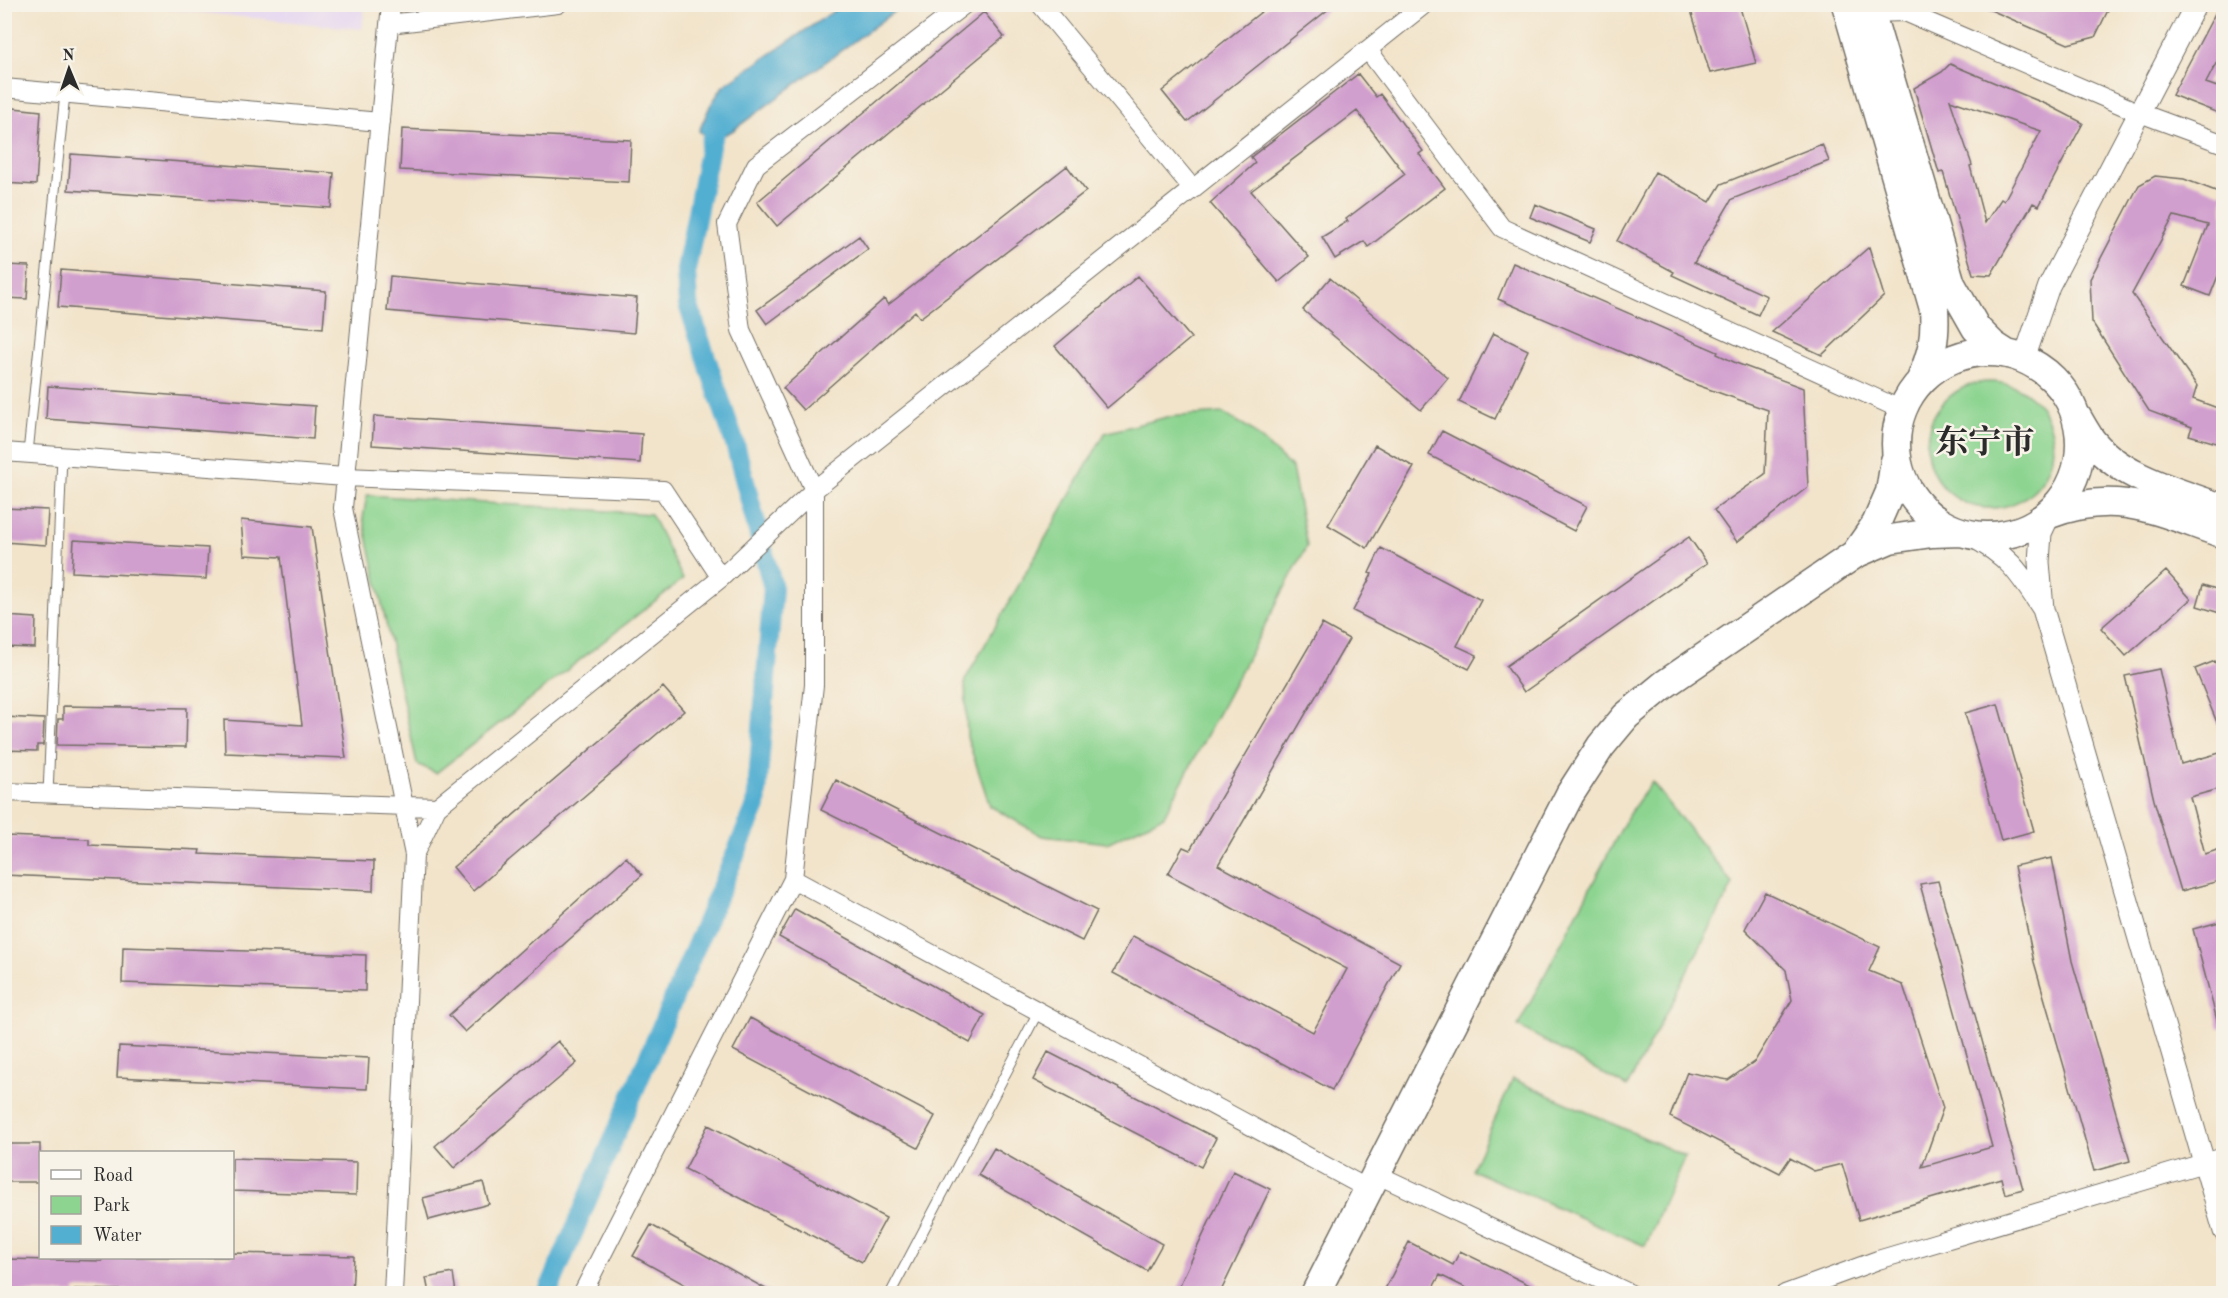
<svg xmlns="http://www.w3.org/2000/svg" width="2228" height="1298" font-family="'Old Standard TT','Noto Serif SC',serif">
	<rect width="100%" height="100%" fill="#f7f3e8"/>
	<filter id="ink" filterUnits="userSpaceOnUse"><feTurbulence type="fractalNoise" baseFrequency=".0167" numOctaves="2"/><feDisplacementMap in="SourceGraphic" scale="12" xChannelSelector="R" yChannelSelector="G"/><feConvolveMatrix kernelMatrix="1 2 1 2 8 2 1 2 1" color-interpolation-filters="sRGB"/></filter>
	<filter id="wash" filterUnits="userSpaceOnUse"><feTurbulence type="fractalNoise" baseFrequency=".008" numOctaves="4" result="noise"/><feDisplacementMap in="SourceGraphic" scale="24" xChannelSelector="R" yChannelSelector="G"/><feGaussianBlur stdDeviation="1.35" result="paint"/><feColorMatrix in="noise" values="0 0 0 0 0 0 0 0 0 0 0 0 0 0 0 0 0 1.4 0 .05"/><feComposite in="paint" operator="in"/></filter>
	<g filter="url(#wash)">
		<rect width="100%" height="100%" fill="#f2e4cb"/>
		<path fill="#e4d3f2" d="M127,5h238l-3,24z"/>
		<path fill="#8cd490" stroke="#5c805e" stroke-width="1.5" d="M1927 445a63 63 0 1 1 126 0a63 63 0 1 1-126 0Z
			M1223,413l26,15 43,40 15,78 -143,270 -57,27 -65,-7 -52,-30 -23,-69 -2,-57 140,-247 62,-16z
			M367,495l284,19 32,65 -247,194 -19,-9 -54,-246z
			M1652,782l81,102 -106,203 -109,-61 111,-212z
			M1513,1079l172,77 -40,90 -173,-76z"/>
		<path fill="#53afd1" stroke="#3f6d7e" stroke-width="1.5" d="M844,4l59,1 -171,126 -21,10 -12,-10 11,-25 13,-20z"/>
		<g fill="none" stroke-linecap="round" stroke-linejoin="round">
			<path stroke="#53afd1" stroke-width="20" d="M547,1294l209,-488 17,-218 -38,-144 -47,-140 -2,-34 25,-129 10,-23"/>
		</g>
		<g id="blocks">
			<path fill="#d19fce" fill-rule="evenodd" d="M1271,4h64l-148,118 -25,-31z
				M1689,4h50l17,59 -46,10z
				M1977,4h134l-16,33 -27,7z
				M2220,4h3v46l-17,33 17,6v26l-51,-20z
				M984,12l20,25 -227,189 -20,-24z
				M1950,64l98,41 35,18 -44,83 -6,-3 -42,72 -18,-1 -30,-102 -4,1 -25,-85 28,-16zM1950,100l91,31 -37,70 -3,-2 -16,24 -15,-57 2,-1z
				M1358,74l18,23 4,-3 43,57 -4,3 26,34 -77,59 -4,-6 -29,18 -13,-22 26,-16 -2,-2 59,-45 -48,-63 -106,80 58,66 -30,25 -69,-79 45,-40 -4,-6z
				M4,107l37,4 -5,74 -32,-2z
				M402,129l229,11 -2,42 -229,-12z
				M1822,144l7,17 -97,38 -38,64 73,33 -9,19 -86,-40 2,-3 -57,-31 38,-69 55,30 11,-18z
				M71,154l263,19 -3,35 -263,-18z
				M1067,166l19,25 -166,127 -5,-7 -112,99 -20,-22 101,-89 4,6z
				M2155,176l29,3 37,14 2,-4v74l-13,33 -26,-10 24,-61 -34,-9 -42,78 65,92 -4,13 30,11v35l-34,-10 3,-8 -43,-16 -57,-89 -2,-43 49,-94z
				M1535,204l61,25 -6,13 -60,-25z
				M859,236l9,13 -101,75 -10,-14z
				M1869,247l15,49 -62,59 -50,-23z
				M1513,263l205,89 -1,2 19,9 67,25 5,99 -71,55 -23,-32 51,-36 3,-64 -71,-25 -199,-86z
				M4,265l25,1 -2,33 -23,-1z
				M61,270l265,21 -3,37 -265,-21z
				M390,276l247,22 -3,35 -247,-22z
				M1138,276l53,62 -84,70 -52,-62z
				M1330,278l118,100 -27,32 -118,-100z
				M1493,333l35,17 -33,69 -36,-17z
				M48,386l267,20 -2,33 -267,-20z
				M374,416l268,18 -2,29 -268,-18z
				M1442,431l145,75 -13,25 -145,-76z
				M1375,445l39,22 -47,81 -39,-23z
				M4,508l44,2 -2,35 -42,-3z
				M241,520l71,7 34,231 -121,-5 -1,-33 78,5 -21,-168 -37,-2z
				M1689,537l18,26 -183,129 -18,-26z
				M74,540l134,8 -2,31 -134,-7z
				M1381,548l100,52 -24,46 20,9 -8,14 -116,-58 19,-37 -3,-1z
				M2166,571l25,28 -65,57 -25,-28z
				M2203,585l20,6v23l-26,-8z
				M4,616l32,2 -1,30 -31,-1z
				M1322,624l27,15 -131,226 182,98 -68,127 -219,-117 20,-37 180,96 34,-63 -179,-95 15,-27 7,3z
				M2215,661l8,21v55l-28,-68z
				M2159,669l22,95 42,-12v36l-33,9 15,57 18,-6v32l-42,11 -27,-91 -29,-124z
				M663,687l21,24 -211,180 -20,-24z
				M1998,704l36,127 -33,9 -36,-127z
				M63,706l124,2 -1,39 -129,-2 1,-26h5z
				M4,717l40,2 -1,26h-6v6l-33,-1z
				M836,780l261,131 -15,30 -261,-131z
				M4,836l85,3v6l111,5 -1,4 175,7 -1,30 -369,-16z
				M626,857l16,18 -177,157 -16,-17z
				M2052,858l20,103 58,200 -36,10 -60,-209 -20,-96z
				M1938,881l85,308 -18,5 -4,-16 -142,42 -17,-56 -28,7 -24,-13 -10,15 -110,-56 17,-45 41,8 27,-19 37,-61 -6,-30 -41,-41 20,-37 115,55 -11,24 34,14 40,123 -21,59 70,-20 -72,-263z
				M795,909l190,106 -15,28 -191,-106z
				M2223,921v106l-4,1 -26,-99z
				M123,947l243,8 -1,36 -243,-8z
				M750,1018l185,98 -17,32 -185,-98z
				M558,1041l19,22 -123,105 -19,-22z
				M119,1046l250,12 -2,31 -250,-12z
				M1048,1052l168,86 -15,29 -168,-87z
				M708,1125l178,93 -24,44 -177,-93z
				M4,1144h36v38h-36z
				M994,1148l168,96 -15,27 -169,-96z
				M232,1158l125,4 -1,33 -124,-4z
				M1233,1171l37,18 -50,104h-44z
				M483,1182l6,22 -60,16 -6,-22z
				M651,1225l122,68h-73l-67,-37z
				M1409,1242l44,23 7,-14 86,42h-70l-36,-18 -10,18h-47z
				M232,1253l122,3 -2,37h-107l-170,-4v4l-71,-1v-33l98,2v-4h130z
				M453,1273l3,20h-27l-3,-15z"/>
		</g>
	</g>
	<g filter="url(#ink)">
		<use href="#blocks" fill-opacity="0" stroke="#716c63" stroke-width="1.5"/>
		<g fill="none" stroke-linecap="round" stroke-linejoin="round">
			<g stroke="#716c63" stroke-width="11">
				<path id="service" d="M28,453l37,-359
					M48,794l14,-338
					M890,1294l148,-282"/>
			</g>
			<g stroke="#716c63" stroke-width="20">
				<path id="minor" d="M391,4l-48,504 71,347 -21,439
					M1040,4l153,185
					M1862,16l9,-3 34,-1 235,101 84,31
					M389,24l169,-20
					M1368,50l134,178 400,182
					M4,88l376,34
					M4,452l341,25 318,13 58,88
					M4,792l433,15
					M414,855l23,-48 284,-229 93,-88 611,-486
					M793,879l575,310
					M1376,1174l255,120
					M582,1294l211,-415 21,-194v-195l-73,-160 -14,-106 29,-59 209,-161
					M1785,1294l93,-34 346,-103"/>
			</g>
			<g stroke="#716c63" stroke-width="23">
				<path id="tertiary" d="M2024,359l25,-73 147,-282
					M1971,536c39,20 49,38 72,73l-4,-47 2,-29 9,-19
					M2043,609l181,622"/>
			</g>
			<g stroke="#716c63" stroke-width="31">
				<path id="trunk" d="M1846,4l88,305c2,30 -2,44 -13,71
					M1868,4l83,280 25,44 17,17 14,9
					M1896 444a92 92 0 1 1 184 0a92 92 0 1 1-184 0Z
					M2077,417c4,7 8,14 12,20 29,41 90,55 135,72
					M1895,461l-5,31 -14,32 -21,30 35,-15 42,-6 28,-1
					M2050,514c68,-26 109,-2 174,20
					M1315,1294l255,-500 31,-48 25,-30 39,-32 190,-130"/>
			</g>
			<use href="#service" stroke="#fff" stroke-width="9"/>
			<use href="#minor" stroke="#fff" stroke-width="18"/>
			<use href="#tertiary" stroke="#fff" stroke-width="21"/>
			<use href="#trunk" stroke="#fff" stroke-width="28"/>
		</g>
	</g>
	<g text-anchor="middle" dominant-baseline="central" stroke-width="5" stroke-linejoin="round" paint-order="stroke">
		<g font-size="33" font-weight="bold" fill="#2b2b2b" stroke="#f7f3e8">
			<text x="1985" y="444">东宁市</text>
		</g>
	</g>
	<rect width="2228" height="1298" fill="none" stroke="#f7f3e8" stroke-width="24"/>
	<rect x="39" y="1151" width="195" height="108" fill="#f7f3e8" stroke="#a5a39c" stroke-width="1.5"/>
	<rect x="51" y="1170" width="30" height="9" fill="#ffffff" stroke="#a5a39c" stroke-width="1.5"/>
	<text x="93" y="1181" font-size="18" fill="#2b2b2b">Road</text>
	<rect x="51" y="1196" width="30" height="18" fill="#8cd490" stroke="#a5a39c" stroke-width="1.5"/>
	<text x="93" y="1211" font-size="18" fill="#2b2b2b">Park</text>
	<rect x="51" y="1226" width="30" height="18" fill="#53afd1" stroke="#a5a39c" stroke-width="1.5"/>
	<text x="93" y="1241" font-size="18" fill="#2b2b2b">Water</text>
	<g transform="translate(69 69) rotate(358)" stroke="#f7f3e8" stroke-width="4.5" paint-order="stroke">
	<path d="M0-4.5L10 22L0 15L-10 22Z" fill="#2b2b2b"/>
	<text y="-9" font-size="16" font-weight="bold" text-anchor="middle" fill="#2b2b2b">N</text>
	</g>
</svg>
